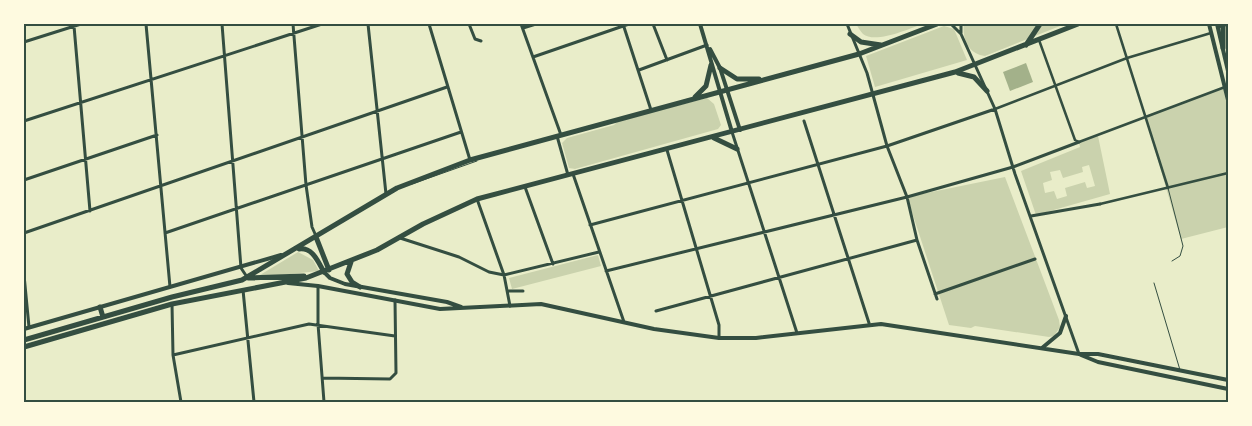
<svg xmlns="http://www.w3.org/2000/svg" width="1252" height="426" font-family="'Open Sans',sans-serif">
	<rect width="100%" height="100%" fill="#e9edc9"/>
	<path fill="#cad2ad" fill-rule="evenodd" d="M856,24h66c-13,5 -47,20 -59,10 -2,-2 -5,-7 -7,-10z
		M964,24h101l-80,32c-16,-2 -23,-16 -21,-32z
		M944,26l10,3 13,31 -92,27 -9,-31z
		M1225,87l3,13v127l-47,12 -36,-123z
		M707,98l7,6 7,21 -3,4 -143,40 -6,-1 -7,-25 5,-5 47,-13 4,-4z
		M1098,136l12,58 -74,21 -15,-44 59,-24 -1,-5zM1089,165l6,21 -8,2 -2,-6 -20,6 2,8 -10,3 -3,-8 -9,2 -2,-10 9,-3 -2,-8 10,-2 3,8 20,-6 -1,-5z
		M1005,177l54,143 1,7 -6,9 -5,1 -74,-11 -4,2 -22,-3 -42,-128z
		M298,252l15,8 6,11 -58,6 -1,-2z
		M598,255l3,11 -89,23 -3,-11z"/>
	<path fill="#a3b18a" d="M1026,63l7,19 -23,9 -7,-19z"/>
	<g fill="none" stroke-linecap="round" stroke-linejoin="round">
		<path stroke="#344e41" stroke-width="1" d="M412,184l65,-23
			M1168,188l15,58 -3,10 -8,5
			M1154,283l26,87"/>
		<path stroke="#344e41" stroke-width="2.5" d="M1116,24l52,164
			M1039,40l36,100 4,2 146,-55
			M995,109l132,-51 84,-25
			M1100,204l128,-31"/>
		<path stroke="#344e41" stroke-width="3" d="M146,24l24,263
			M222,24l19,244 6,9
			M293,24l13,161 6,42 4,9
			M368,24l18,170
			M429,24l41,136
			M469,24l6,15 6,2
			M521,24l40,111
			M623,24l28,86
			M653,24l14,36
			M847,24l20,49 20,73 20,51 10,43 20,59
			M951,24l10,10 34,75 20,65 64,180
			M74,26l16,185
			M1218,27l10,-3
			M523,28l13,-4
			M961,33v-9
			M24,42l57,-18
			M533,57l96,-33
			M639,70l68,-25
			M24,121l298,-97
			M804,121l65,202
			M732,132l65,201
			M557,136l11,39
			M667,150l52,175v13
			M573,174l51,148
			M24,180l133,-45
			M525,187l28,77
			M477,199l27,76 6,31
			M1031,216l69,-12
			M590,225l297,-79 108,-37
			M24,233l423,-146
			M165,233l296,-101
			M400,238l59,19 30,15 15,3 95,-23
			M606,271l301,-74 106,-30 66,-25
			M24,275l5,52
			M318,286v38l6,78
			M243,290l11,112
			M509,291h14
			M935,294l100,-35
			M172,304l1,51 8,47
			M656,311l261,-71
			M173,355l136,-31 86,12
			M322,378l68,1 6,-6 -1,-73"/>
		<path stroke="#344e41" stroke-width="4" d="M700,24l32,108
			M1209,24l19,76
			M1217,24l11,47
			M710,49l10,19 20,62
			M324,272l6,6 15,6 102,18 14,5
			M288,283l30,3 122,23 101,-5 113,25 65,9h37l125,-14 198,30h19l130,26
			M24,329l257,-74
			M1042,348l18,-15 6,-17
			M1081,355l17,7 130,27"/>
		<path stroke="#344e41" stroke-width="5" d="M1223,48v-24"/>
		<path stroke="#344e41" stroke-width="5" d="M850,34l11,8 20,3
			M1026,45l14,-21
			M720,68l17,11h22
			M958,73l16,4 13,14
			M695,97l11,-11 5,-21
			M714,138l23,11
			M316,237l13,33
			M299,249c14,-2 19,13 25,23
			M351,262l-4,12 5,8 8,5
			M248,278l56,-2
			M100,307l3,10
			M24,340l148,-43 70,-17 155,-92 73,-28 389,-106 78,-30
			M24,347l148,-43 134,-26 71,-28 46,-26 54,-25 478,-127 123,-48"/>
	</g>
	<rect width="1252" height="426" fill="none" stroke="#fefae0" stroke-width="50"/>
	<rect x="25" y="25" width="1202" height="376" fill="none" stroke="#344e41" stroke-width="2"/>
</svg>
